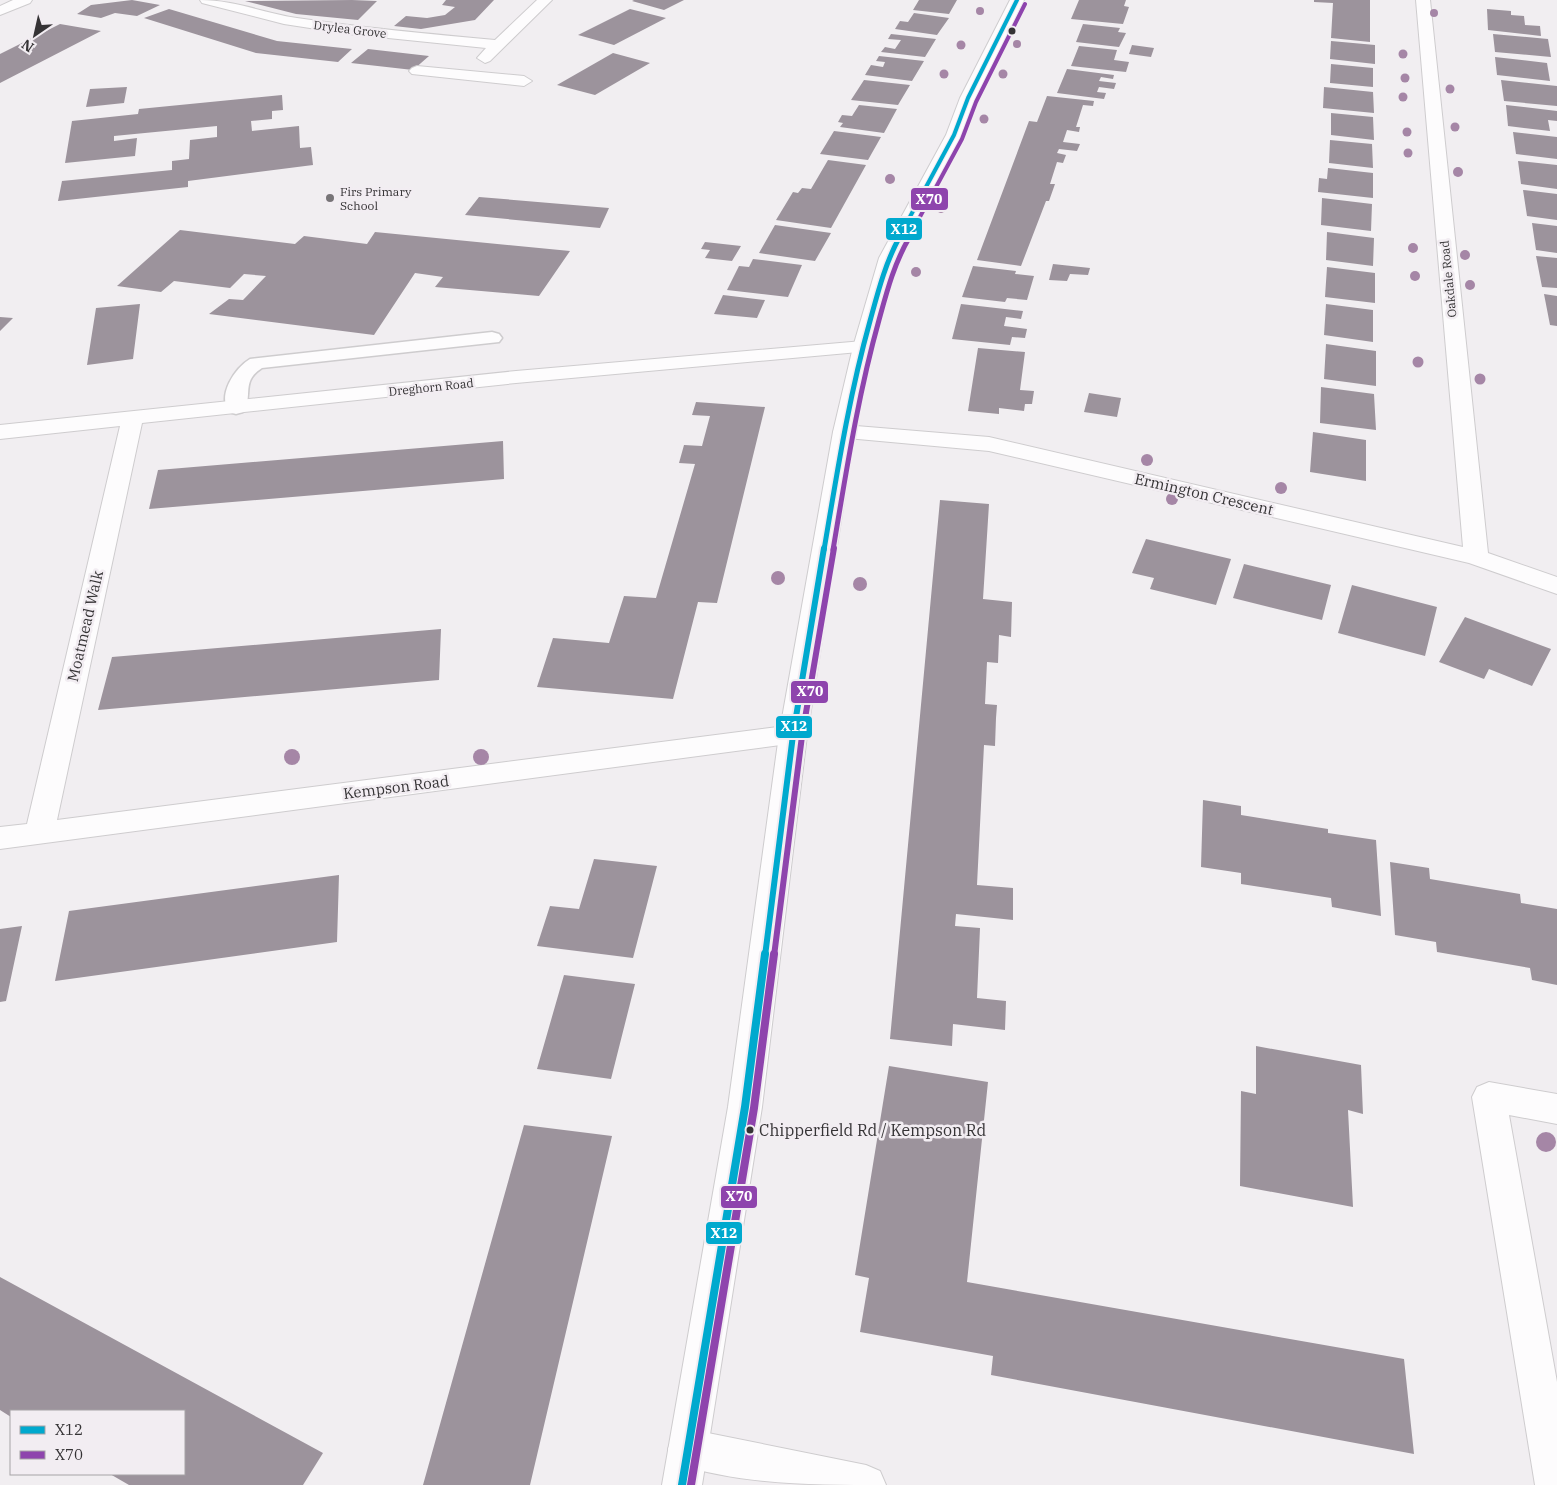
<svg xmlns="http://www.w3.org/2000/svg" width="1557" height="1485" font-family="'IBM Plex Serif',serif">
	<rect width="100%" height="100%" fill="#f1eef1"/>
	<path fill="#9c939c" d="M132,0l28,5 -23,11 -22,-3 -14,5 -24,-4 14,-9z
		M352,0l25,1 -19,19 -62,-6 -51,-13z
		M446,0h48l-19,20 -54,9 -27,-3 12,-10 21,2 18,-3 10,-8 -13,-2z
		M634,0h50l-20,10 -32,-9z
		M919,0h38l-8,14 -36,-4z
		M1079,0h47l-2,6 5,1 -6,17 -52,-5z
		M1314,0h56v42l-39,-4 2,-35 -19,-1z
		M169,9l108,32 75,8 -14,13 -82,-9 -112,-35z
		M630,9l36,9 -52,27 -36,-10z
		M1487,9l24,2v4l13,1 1,9 15,1 1,10 -53,-6z
		M914,13l35,5 -12,17 -42,-6 5,-8 8,1z
		M60,24l41,7 -101,52v-29z
		M1083,24l37,4 -2,4 8,1 -7,14 -43,-5z
		M891,34l45,5 -11,18 -44,-5 4,-5 10,2 6,-9 -13,-1z
		M1493,34l55,5 3,18 -56,-5z
		M1331,41l44,4v19l-45,-5z
		M1132,45l22,3 -3,9 -22,-3z
		M1079,46l38,4 -3,10 15,2 -3,10 -55,-6z
		M368,49l61,7 -16,14 -62,-7z
		M613,53l37,10 -55,32 -38,-10z
		M879,56l45,5 -12,20 -47,-6 6,-10 12,2 2,-5 -9,-1z
		M1495,57l52,6 3,18 -53,-6z
		M1331,64l42,4v19l-43,-4z
		M1067,69l47,6 -1,4 -12,-2 -2,4 17,2 -2,6 -15,-2 -2,5 9,1 -2,6 -47,-6z
		M864,80l46,5 -12,20 -47,-5z
		M1501,80l56,6v20l-53,-5z
		M127,87l-3,16 -38,4 4,-18z
		M1324,87l49,5 1,21 -51,-5z
		M282,95l1,15 -11,1v8l-21,2 1,10 47,-5 1,22 11,-1 2,18 -125,16v6l-130,14 4,-20 110,-11v-9l17,-2 1,-19 27,-3v-11l-103,10v5l23,-3 -2,18 -70,7 7,-42 66,-7 1,-5z
		M1047,96l47,5 -1,5 -10,-1 -7,22h4l-1,5 -12,-2 -4,12 17,2 -3,7 -18,-2 -2,4 9,2 -3,8 -6,-1 -7,22h5l-6,17h-3l-25,65 -44,-6 52,-139 8,1z
		M859,105l38,4 -13,24 -44,-6 3,-4 -5,-1 4,-7 10,1z
		M1506,105l51,6v10l-9,-1 2,11 -42,-5z
		M1331,113l42,4 1,23 -43,-5z
		M834,131l47,6 -13,23 -48,-6z
		M1513,132l44,5v22l-41,-5z
		M1330,140l42,4 1,24 -44,-5z
		M828,160l38,5 -35,63 -55,-8 17,-28 5,1 4,-5 9,1z
		M1518,161l39,4v24l-36,-5z
		M1328,168l45,5v25l-55,-6 1,-14 8,1z
		M1523,190l34,4v26l-30,-4z
		M479,197l130,11 -9,20 -135,-13z
		M1322,198l50,6 -1,27 -50,-6z
		M1532,223l25,3v27l-21,-3z
		M775,225l56,8 -16,28 -56,-8z
		M180,230l115,14 9,-8 63,8 8,-12 195,19 -31,45 -104,-9 8,-10 -28,-4 -41,62 -165,-21 20,-15 14,1 23,-24 -22,-2 -14,14 -56,-7 -13,11 -44,-6z
		M1327,232l47,6 -1,28 -47,-6z
		M705,242l36,4 -9,15 -27,-3 5,-8 -9,-1z
		M1536,256l21,2v30l-15,-1z
		M753,259l49,6 -14,32 -61,-7 12,-24 10,1z
		M1053,264l37,4 -2,7 -18,-1 -3,7 -18,-1z
		M973,266l43,5 -1,3 19,2 -7,24 -20,-2 -2,4 -43,-5z
		M1327,267l48,6v30l-50,-6z
		M1544,294l13,2v30l-7,-1z
		M723,295l42,5 -8,18 -43,-4z
		M140,304l-7,55 -46,6 9,-57z
		M961,304l62,7 -2,8 -15,-2 -2,9 23,3 -2,9 -13,-1 -2,8 -58,-6z
		M1326,304l47,6v32l-49,-7z
		M0,317l13,1 -13,13z
		M1326,344l50,7v35l-52,-7z
		M978,348l47,4 -5,38 14,1 -2,13h-7l-1,7 -25,-3v6l-31,-3z
		M1321,387l53,7 2,36 -56,-7z
		M1089,393l32,5 -4,19 -33,-5z
		M696,402l69,5 -48,196 -19,-1 -25,97 -136,-12 16,-49 56,5 15,-47 32,2 39,-134 -16,-1 5,-18 18,1 8,-30 -18,-1z
		M1313,432l53,8v41l-56,-9z
		M503,441l1,38 -355,30 9,-39z
		M940,500l49,4 -6,95 29,3 -1,35 -12,-2 -1,28 -11,-1 -2,42 12,1 -1,13 -1,28 -11,-1 -7,140 36,3v32l-57,-6 -1,12 25,2 -3,70 29,3 -1,29 -52,-6 -1,22 -62,-7z
		M1146,539l85,20 -15,46 -66,-16 4,-11 -22,-5z
		M1244,564l87,21 -9,35 -89,-22z
		M1352,585l85,22 -12,49 -87,-23z
		M1465,617l86,32 -19,37 -43,-17 -5,10 -45,-17z
		M441,629l-2,51 -341,30 14,-53z
		M1203,800l38,6v9l87,14v4l48,7 5,76 -49,-9 -1,-9 -90,-14v-11l-40,-6z
		M594,859l63,7 -24,92 -96,-12 13,-40 29,3z
		M1390,862l39,6 1,11 90,15 1,9 36,6v76l-25,-5 -2,-12 -93,-16 -1,-10 -41,-7z
		M339,875l-2,67 -282,39 14,-70z
		M22,926l-16,75 -6,1v-73z
		M564,975l71,9 -24,95 -74,-10z
		M1256,1046l105,19 2,49 -15,-4 5,97 -113,-21 1,-95 15,3z
		M889,1066l99,16 -21,200 437,77 10,95 -423,-79 2,-19 -133,-24 9,-54 -14,-3z
		M524,1125l88,11 -82,349h-107z
		M0,1277l323,176 -20,32h-174l-19,-11h74v-63h-173v6l-11,-7z"/>
	<g fill="none" stroke-linecap="round" stroke-linejoin="round">
		<g stroke="#ceccce" stroke-width="3">
			<path id="lane" d="M492,332l7,2 3,4 -3,4 -237,26c-22,14 -8,28 -19,44l-7,2 -7,-2c-12,-17 6,-44 21,-53z"/>
		</g>
		<g stroke="#ceccce" stroke-width="2">
			<path id="street" d="M13,0h19l-2,3 -30,12v-9z
				M200,0c34,0 64,13 97,18 66,10 132,16 198,22l42,-40h15l-62,61 -5,2 -8,-5 9,-10 -137,-14 -65,-10 -82,-21z
				M1416,0h14l58,553 69,24v17l-88,-31 -480,-112 -153,-14 -3,-5 3,-5 8,-2 145,12 474,110z
				M417,66l107,10 8,5 -8,5 -112,-12 -3,-3 3,-3z
				M863,341l7,2 3,4 -3,4 -354,32 -374,40 -85,397 736,-95 10,3 4,7 -4,7 -803,107v-22l27,-3 93,-398 -120,13v-14l516,-54z
				M1489,1082l68,12v30l-48,-9 48,267v103h-22l-63,-388 5,-10z
				M688,1429l178,36 14,6 6,14c-70,0 -145,0 -212,-22l-6,-14 6,-14z"/>
		</g>
		<g stroke="#ceccce" stroke-width="2">
			<path id="secondary" d="M1010,0h14l-48,98 -14,37 -65,123 -24,89 -18,85 -48,303 -45,372 -60,378h-40l66,-378 51,-372 54,-303 20,-85 26,-89 67,-123 14,-37z"/>
		</g>
		<use href="#lane" fill="#fdfcfd" fill-rule="evenodd"/>
		<use href="#street" fill="#fdfcfd" fill-rule="evenodd"/>
		<use href="#secondary" fill="#fdfcfd" fill-rule="evenodd"/>
		<g stroke="#f2edf2" stroke-width="6">
			<path id="bus-1-far3" d="M898,239l56,-104 14,-37 49,-98"/>
		</g>
		<g stroke="#f2edf2" stroke-width="8">
			<path id="bus-1-far2" d="M824,550c13,-77 25,-154 46,-229 8,-29 15,-57 29,-83"/>
		</g>
		<g stroke="#f2edf2" stroke-width="10">
			<path id="bus-1-far1" d="M765,956l28,-221 31,-187"/>
		</g>
		<g stroke="#f2edf2" stroke-width="12">
			<path id="bus-1" d="M682,1485l63,-378 20,-153"/>
		</g>
		<g stroke="#f2edf2" stroke-width="6">
			<path id="bus-2-far3" d="M908,239l54,-100 14,-37 49,-98"/>
		</g>
		<g stroke="#f2edf2" stroke-width="8">
			<path id="bus-2-far2" d="M833,550c13,-77 25,-155 46,-230 8,-29 15,-56 30,-82"/>
		</g>
		<g stroke="#f2edf2" stroke-width="10">
			<path id="bus-2-far1" d="M774,956l28,-220 32,-188"/>
		</g>
		<g stroke="#f2edf2" stroke-width="12">
			<path id="bus-2" d="M691,1485l63,-377 20,-154"/>
		</g>
		<use href="#bus-1-far3" stroke="#00a9ce" stroke-width="4"/>
		<use href="#bus-1-far2" stroke="#00a9ce" stroke-width="5"/>
		<use href="#bus-1-far1" stroke="#00a9ce" stroke-width="6"/>
		<use href="#bus-1" stroke="#00a9ce" stroke-width="8"/>
		<use href="#bus-2-far3" stroke="#8e44ad" stroke-width="4"/>
		<use href="#bus-2-far2" stroke="#8e44ad" stroke-width="5"/>
		<use href="#bus-2-far1" stroke="#8e44ad" stroke-width="6"/>
		<use href="#bus-2" stroke="#8e44ad" stroke-width="8"/>
	</g>
	<g fill="#a586a6">
		<circle cx="980" cy="11" r="4"/>
		<circle cx="1434" cy="13" r="4"/>
		<circle cx="1017" cy="44" r="4"/>
		<circle cx="961" cy="45" r="4.5"/>
		<circle cx="1403" cy="54" r="4.5"/>
		<circle cx="944" cy="74" r="4.5"/>
		<circle cx="1003" cy="74" r="4.5"/>
		<circle cx="1405" cy="78" r="4.5"/>
		<circle cx="1450" cy="89" r="4.5"/>
		<circle cx="1403" cy="97" r="4.5"/>
		<circle cx="984" cy="119" r="4.5"/>
		<circle cx="1455" cy="127" r="4.5"/>
		<circle cx="1407" cy="132" r="4.5"/>
		<circle cx="1408" cy="153" r="4.5"/>
		<circle cx="1458" cy="172" r="5"/>
		<circle cx="890" cy="179" r="5"/>
		<circle cx="941" cy="208" r="5"/>
		<circle cx="1413" cy="248" r="5"/>
		<circle cx="1465" cy="255" r="5"/>
		<circle cx="916" cy="272" r="5"/>
		<circle cx="1415" cy="276" r="5"/>
		<circle cx="1470" cy="285" r="5"/>
		<circle cx="1418" cy="362" r="5.5"/>
		<circle cx="1480" cy="379" r="5.5"/>
		<circle cx="1147" cy="460" r="6"/>
		<circle cx="1281" cy="488" r="6"/>
		<circle cx="1172" cy="499" r="6"/>
		<circle cx="778" cy="578" r="7"/>
		<circle cx="860" cy="584" r="7"/>
		<circle cx="292" cy="757" r="8"/>
		<circle cx="481" cy="757" r="8"/>
		<circle cx="1546" cy="1142" r="10"/>
	</g>
	<g fill="#353335" stroke="#f2edf2" stroke-width="2">
		<circle cx="1012" cy="31" r="4.5"/>
		<circle cx="750" cy="1130" r="4.5"/>
	</g>
	<circle fill="#777477" stroke="#f2edf2" stroke-width="2" cx="330" cy="198" r="5"/>
	<g text-anchor="middle" dominant-baseline="central" stroke-width="5" stroke-linejoin="round" paint-order="stroke">
		<g font-size="12" fill="#353335" stroke="#f2edf2">
			<text transform="translate(350 29) rotate(7)">Drylea Grove</text>
			<text transform="translate(1448 279) rotate(-96)">Oakdale Road</text>
			<text transform="translate(431 387) rotate(-6)">Dreghorn Road</text>
		</g>
		<g font-size="12" fill="#353335" stroke="#f2edf2" text-anchor="start">
			<text x="340" y="191">Firs Primary<tspan x="340" dy="14">School</tspan></text>
		</g>
		<g font-size="15" fill="#353335" stroke="#f2edf2">
			<text transform="translate(1204 494) rotate(13)">Ermington Crescent</text>
			<text transform="translate(85 626) rotate(-77)">Moatmead Walk</text>
			<text transform="translate(396 787) rotate(-7)">Kempson Road</text>
		</g>
		<g font-size="16" fill="#353335" stroke="#f2edf2" text-anchor="start">
			<text x="759" y="1130">Chipperfield Rd / Kempson Rd</text>
		</g>
	</g>
	<g stroke="#f2edf2" stroke-width="2">
		<rect x="910" y="187" width="39" height="24" rx="5" fill="#8e44ad"/>
		<rect x="885" y="217" width="38" height="24" rx="5" fill="#00a9ce"/>
		<rect x="790" y="680" width="39" height="24" rx="5" fill="#8e44ad"/>
		<rect x="775" y="715" width="38" height="24" rx="5" fill="#00a9ce"/>
		<rect x="720" y="1185" width="38" height="24" rx="5" fill="#8e44ad"/>
		<rect x="705" y="1221" width="38" height="24" rx="5" fill="#00a9ce"/>
	</g>
	<g font-size="14" text-anchor="middle" font-weight="bold" fill="#fff">
		<text x="929" y="204">X70</text>
		<text x="904" y="234">X12</text>
		<text x="810" y="696">X70</text>
		<text x="794" y="731">X12</text>
		<text x="739" y="1201">X70</text>
		<text x="724" y="1238">X12</text>
	</g>
	<rect x="10" y="1410" width="175" height="65" fill="#f2edf2" stroke="#a6a3a6"/>
	<rect x="20" y="1426" width="25" height="8" fill="#00a9ce" stroke="#a6a3a6"/>
	<text x="55" y="1435" font-size="15" fill="#353335">X12</text>
	<rect x="20" y="1451" width="25" height="8" fill="#8e44ad" stroke="#a6a3a6"/>
	<text x="55" y="1460" font-size="15" fill="#353335">X70</text>
	<g transform="translate(35 35) rotate(214)" stroke="#f2edf2" stroke-width="4" paint-order="stroke">
	<path d="M0-4L9 19L0 12L-9 19Z" fill="#353335"/>
	<text y="-8" font-size="14" font-weight="bold" text-anchor="middle" fill="#353335">N</text>
	</g>
</svg>
